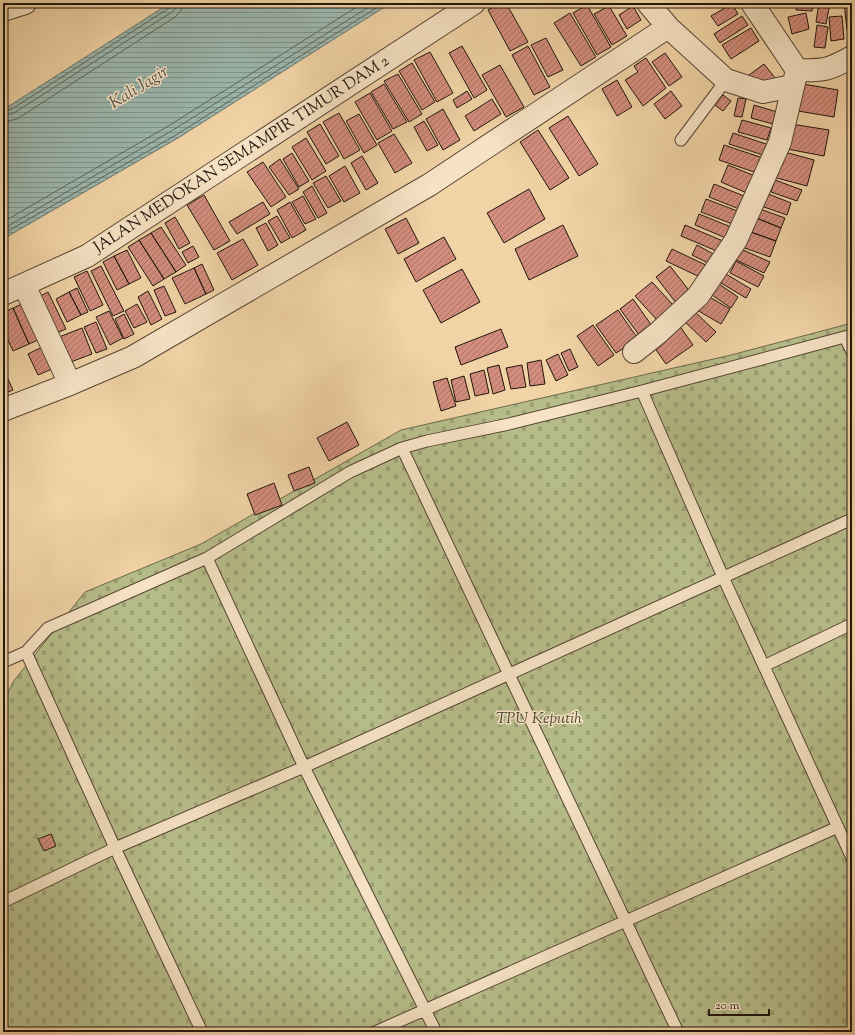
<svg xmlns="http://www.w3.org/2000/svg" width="855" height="1035" font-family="'Sorts Mill Goudy',serif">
	<defs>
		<pattern id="cemetery-stones" width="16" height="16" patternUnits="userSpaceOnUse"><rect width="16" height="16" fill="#b6bd8a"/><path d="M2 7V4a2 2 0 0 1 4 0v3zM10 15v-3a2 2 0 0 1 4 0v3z" fill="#9ca276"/></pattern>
		<pattern id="water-rules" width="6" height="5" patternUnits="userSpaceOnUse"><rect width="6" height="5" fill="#9cb7ae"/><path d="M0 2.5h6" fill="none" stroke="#7f948c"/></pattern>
		<pattern id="building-hatch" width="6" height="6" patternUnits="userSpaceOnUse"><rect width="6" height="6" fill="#d38d7d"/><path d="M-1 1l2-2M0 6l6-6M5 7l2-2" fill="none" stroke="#ab7265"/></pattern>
	</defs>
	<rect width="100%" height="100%" fill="#f1d3a5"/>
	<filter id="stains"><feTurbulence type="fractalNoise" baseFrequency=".005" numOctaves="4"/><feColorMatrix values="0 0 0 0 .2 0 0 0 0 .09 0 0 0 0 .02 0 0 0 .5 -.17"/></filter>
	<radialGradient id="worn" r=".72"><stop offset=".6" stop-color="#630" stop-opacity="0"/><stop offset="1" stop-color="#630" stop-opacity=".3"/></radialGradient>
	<path fill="url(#cemetery-stones)" stroke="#6c6a4c" d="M852,323v709h-849v-329l10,-21 72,-90 116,-48 200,-114 330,-75z"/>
	<path fill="url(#water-rules)" stroke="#6b776e" d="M170,3h221l-213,135 -175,101v-131l6,-2z"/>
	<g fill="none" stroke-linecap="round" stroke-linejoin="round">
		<path stroke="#5e665e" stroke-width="1" d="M3,111l9,-2 157,-101 2,-5
			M3,116l11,-3 158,-101 4,-4v-5
			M3,122l14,-3 158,-102 6,-6 2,-8
			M3,222l167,-97 193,-122
			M3,229l170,-99 202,-127
			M3,234l173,-99 208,-132"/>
	</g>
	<path fill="url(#building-hatch)" stroke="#21160e" d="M501,3h5l22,39 -18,9 -22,-41z
		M797,3h16l-1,8 -16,-1z
		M819,3h11l-4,21 -10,-2z
		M844,3h8v27h-5z
		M732,4l6,10 -20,12 -7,-10z
		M587,5l24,42 -14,8 -24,-42z
		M609,6l18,30 -15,9 -18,-31z
		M633,6l8,14 -14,9 -8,-14z
		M570,13l26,44 -15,9 -27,-43z
		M806,13l3,16 -17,5 -4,-17z
		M742,16l6,9 -28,18 -6,-9z
		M842,16l2,23 -13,2 -2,-24z
		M817,25l11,2 -3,21 -11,-1z
		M751,28l8,13 -28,18 -9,-14z
		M546,38l17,32 -15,7 -17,-32z
		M462,46l25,44 -13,8 -25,-45z
		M528,46l22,41 -16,8 -22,-40z
		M430,52l23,41 -16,9 -23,-42z
		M665,53l17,24 -13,9 -17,-24z
		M646,58l20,30 -23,18 -18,-26 13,-8 -4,-6z
		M412,63l23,39 -13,8 -23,-39z
		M764,64l12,15 -15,11 -12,-15z
		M500,65l24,42 -18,10 -24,-42z
		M398,74l24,40 -13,8 -25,-41z
		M617,80l15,27 -15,9 -15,-27z
		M384,84l23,38 -14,7 -22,-37z
		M803,84l35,6 -4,27 -36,-6z
		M467,91l5,8 -15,9 -4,-8z
		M671,91l11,15 -17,13 -11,-15z
		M370,93l22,38 -15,9 -22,-38z
		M723,95l8,6 -8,10 -8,-6z
		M738,98l8,1 -4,18 -8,-1z
		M492,99l9,15 -27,17 -9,-15z
		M754,105l23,7 -4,12 -22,-6z
		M443,109l17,31 -17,10 -17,-31z
		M339,113l21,37 -16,9 -21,-37z
		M359,114l18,31 -13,8 -18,-32z
		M568,116l30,48 -19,12 -30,-48z
		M742,120l29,8 -4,12 -29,-8z
		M424,121l14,24 -11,6 -13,-24z
		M320,124l19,32 -13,8 -19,-32z
		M791,124l38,6 -5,26 -37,-7z
		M538,130l31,48 -19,12 -30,-48z
		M733,133l36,12 -3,11 -37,-12z
		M394,134l18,29 -17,10 -17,-30z
		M306,138l20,33 -14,9 -20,-33z
		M724,145l39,13 -6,15 -38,-13z
		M781,151l33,9 -7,26 -34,-9z
		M292,153l17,28 -10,6 -16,-28z
		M362,156l16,27 -12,7 -15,-27z
		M280,159l19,30 -10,6 -20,-28z
		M263,162l23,35 -15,10 -24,-35z
		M728,165l27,11 -8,17 -26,-11z
		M345,166l15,27 -16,9 -15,-26z
		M326,176l15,25 -13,7 -15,-25z
		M775,180l27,10 -5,11 -26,-9z
		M714,184l35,14 -5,13 -35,-14z
		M312,186l15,27 -9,5 -15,-26z
		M529,189l16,30 -41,24 -17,-30z
		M766,193l25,10 -4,12 -26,-9z
		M204,195l26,46 -16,9 -27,-45z
		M303,196l13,23 -11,5 -13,-22z
		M706,199l34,13 -5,13 -34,-13z
		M263,202l7,12 -33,20 -8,-12z
		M290,202l16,28 -14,8 -15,-28z
		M757,208l28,10 -4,10 -27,-11z
		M699,214l32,13 -5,11 -31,-13z
		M277,216l13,22 -9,5 -13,-22z
		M175,217l15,26 -11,6 -14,-26z
		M754,217l27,11 -5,13 -28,-10z
		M406,218l13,25 -21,11 -13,-25z
		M266,223l12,22 -10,6 -12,-23z
		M563,225l15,31 -49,24 -14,-31z
		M685,225l38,16 -4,11 -38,-16z
		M161,227l25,38 -10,7 -25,-39z
		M748,231l28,10 -6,16 -28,-10z
		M151,233l25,39 -12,7 -25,-39z
		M444,237l12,22 -40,23 -12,-23z
		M243,239l15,26 -26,15 -15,-27z
		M139,240l25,39 -11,7 -25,-39z
		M697,245l20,11 -5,9 -20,-10z
		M193,246l6,11 -11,6 -6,-11z
		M672,249l36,17 -6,12 -36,-17z
		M741,249l29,13 -6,11 -28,-13z
		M127,250l14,28 -12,6 -15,-28z
		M114,256l15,28 -12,6 -14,-28z
		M736,261l28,15 -6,11 -28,-14z
		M202,264l12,26 -8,4 -12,-26z
		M101,266l23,45 -11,5 -22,-45z
		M670,266l21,27 -14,11 -21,-27z
		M194,268l12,26 -21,10 -13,-26z
		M462,269l18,33 -39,21 -18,-33z
		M87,271l16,34 -13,6 -16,-34z
		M726,274l25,15 -5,9 -25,-15z
		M652,282l21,23 -16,15 -22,-24z
		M716,282l22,15 -7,11 -22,-15z
		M164,286l12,26 -11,4 -11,-26z
		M77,288l11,24 -7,3 -12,-23z
		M148,291l14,28 -11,6 -13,-28z
		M48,292l18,37 -12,5 -17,-36z
		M69,292l12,23 -14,7 -11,-23z
		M706,295l24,14 -9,15 -24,-14z
		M633,299l19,27 -13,9 -19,-26z
		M24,303l16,36 -11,5 -16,-36z
		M137,304l10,18 -13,6 -9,-17z
		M13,308l16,36 -16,7 -10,-22v-16z
		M618,310l20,29 -22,14 -20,-28z
		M693,310l23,22 -10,10 -23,-22z
		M109,311l14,27 -13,7 -14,-28z
		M124,314l10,20 -10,5 -9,-20z
		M96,322l11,27 -11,4 -12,-26z
		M593,325l21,30 -16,11 -21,-30z
		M679,325l14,20 -27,19 -14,-20z
		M82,328l10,26 -24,9 -9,-26z
		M501,329l7,18 -47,18 -6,-18z
		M42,347l10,22 -14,6 -10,-21z
		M570,349l8,18 -9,4 -8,-18z
		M558,354l10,21 -12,6 -10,-21z
		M541,360l4,24 -15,2 -3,-23z
		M499,365l6,25 -12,4 -6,-26z
		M522,365l4,22 -15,2 -5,-21z
		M3,368l10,22 -10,4z
		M484,370l5,23 -14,3 -5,-22z
		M464,376l6,23 -14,3 -5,-22z
		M447,378l9,28 -15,5 -8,-29z
		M347,422l12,23 -30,16 -12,-23z
		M309,467l6,16 -21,8 -6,-16z
		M274,483l8,22 -27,10 -8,-21z
		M51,834l5,12 -12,5 -6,-12z"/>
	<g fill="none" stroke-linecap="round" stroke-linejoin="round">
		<g stroke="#554534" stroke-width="13">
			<path id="service" d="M681,140l45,-60
				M845,337l7,15
				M642,391l81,186 129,281
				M402,448l276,584
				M207,558l97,209 132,265
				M26,652l89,196 87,184
				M3,662l23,-10 22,-24 159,-70 143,-86 52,-24 25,-7 82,-17 133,-33 210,-56
				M764,666l88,-42
				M3,902l112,-54 189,-81 548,-248
				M375,1032l463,-205"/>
		</g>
		<g stroke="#554534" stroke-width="24">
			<path id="minor" d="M648,3l20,24 58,53 37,12 29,-6
				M752,3l45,67
				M3,10l22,-7
				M797,70c26,1 32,0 55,-13
				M24,285l46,99
				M3,294l84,-38 387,-253
				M634,352l24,-19 40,-37 38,-56 44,-98 17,-72
				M3,410l67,-26 63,-27 296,-172 239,-158"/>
		</g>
		<use href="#service" stroke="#f6e2c4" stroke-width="11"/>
		<use href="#minor" stroke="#f6e2c4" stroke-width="22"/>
	</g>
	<g text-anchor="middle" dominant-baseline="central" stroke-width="3" stroke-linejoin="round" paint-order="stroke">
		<g font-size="16" fill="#21160e" stroke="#f6e2c4">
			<text transform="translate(242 155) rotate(-33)">JALAN MEDOKAN SEMAMPIR TIMUR DAM 2</text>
		</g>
		<g font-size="16" font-style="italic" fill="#4e4833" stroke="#f6e2c4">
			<text x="539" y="719">TPU Keputih</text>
		</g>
		<g font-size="17" font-style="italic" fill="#4c4e46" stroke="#f6e2c4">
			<text transform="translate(139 88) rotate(-32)">Kali Jagir</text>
		</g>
	</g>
	<rect width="855" height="1035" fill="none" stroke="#f1d3a5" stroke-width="16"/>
	<rect x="4" y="4" width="847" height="1027" fill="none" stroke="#21160e" stroke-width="2"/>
	<rect x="8" y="8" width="839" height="1019" fill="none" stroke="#21160e"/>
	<path d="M709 1009v6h60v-6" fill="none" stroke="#21160e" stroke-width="2"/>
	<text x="715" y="1009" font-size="12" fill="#21160e" stroke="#f6e2c4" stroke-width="3" paint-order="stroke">20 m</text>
	<rect width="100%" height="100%" filter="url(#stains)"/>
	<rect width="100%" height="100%" fill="url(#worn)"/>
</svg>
